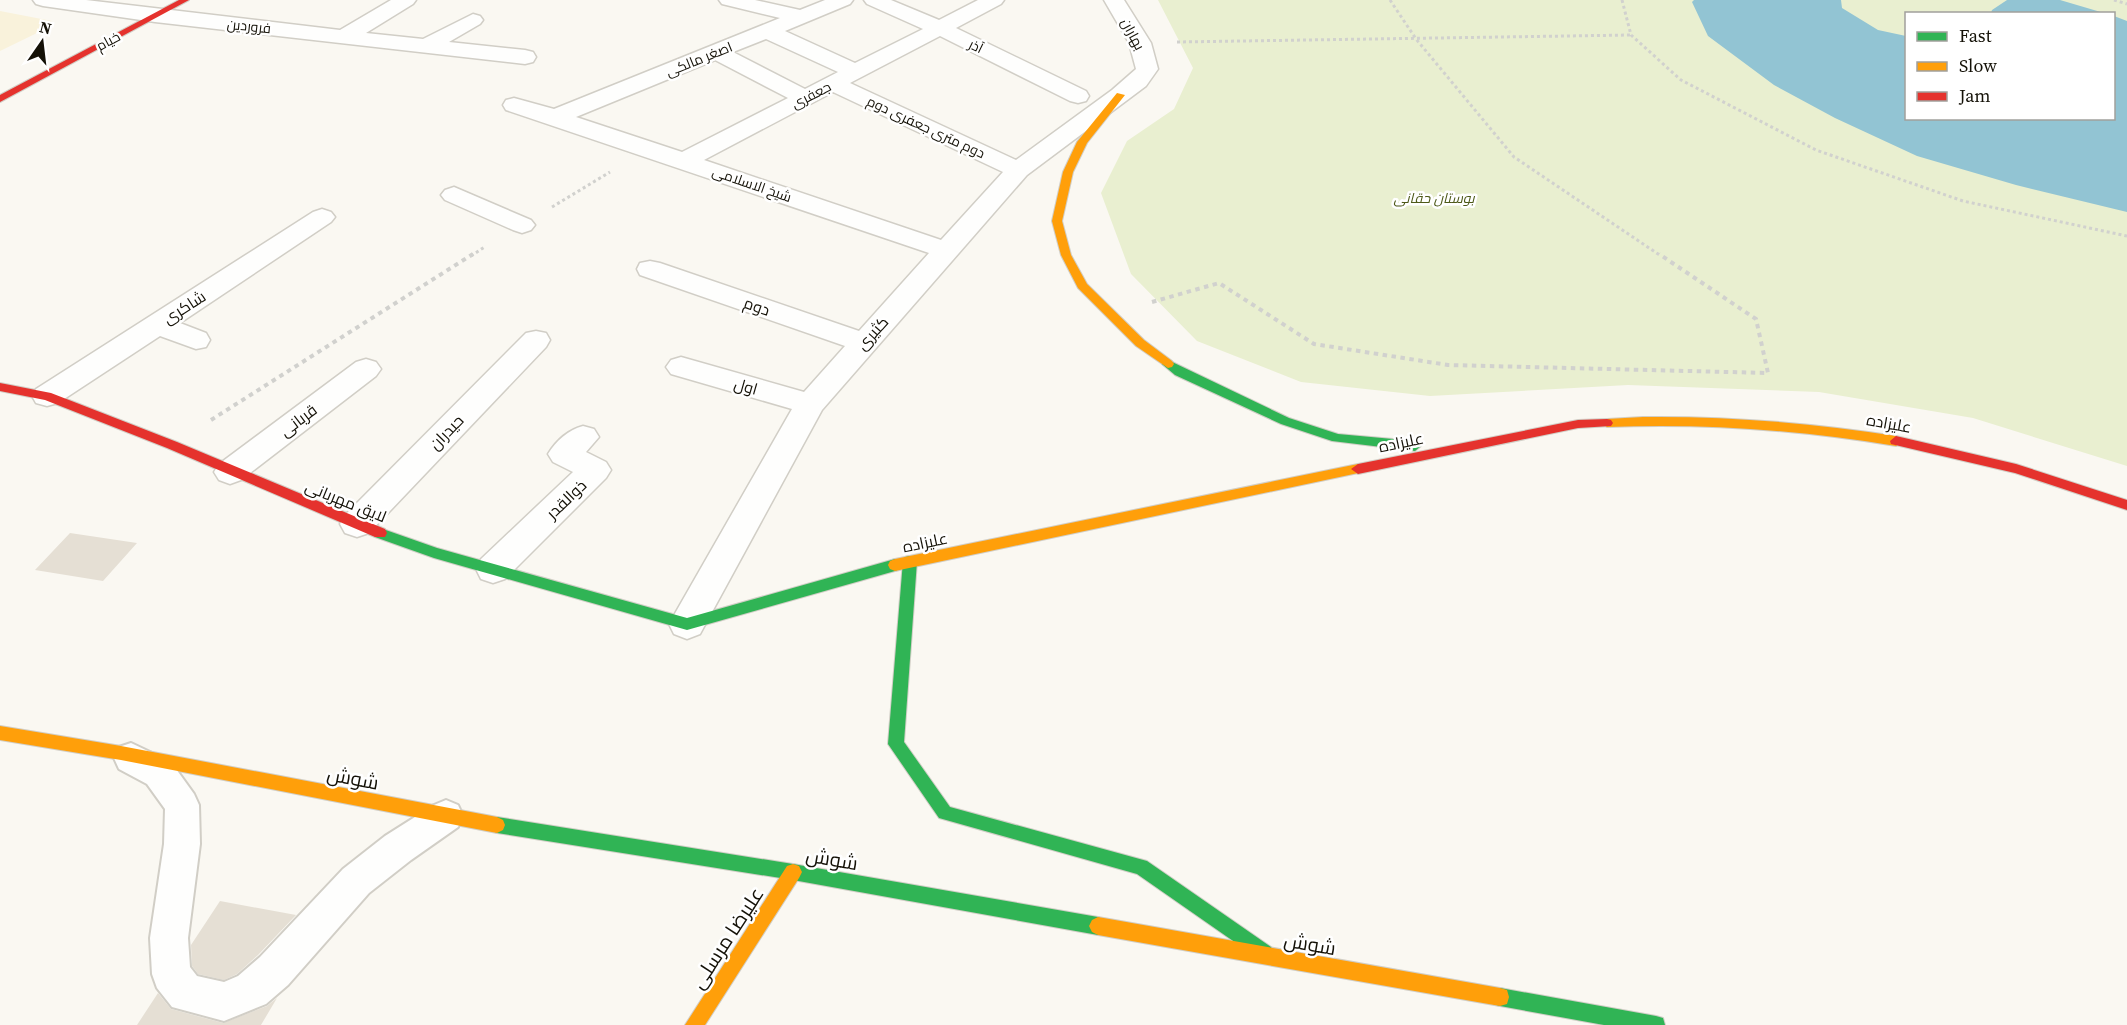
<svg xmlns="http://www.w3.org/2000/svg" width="2127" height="1025" font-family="'Source Serif 4',Cairo,serif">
	<rect width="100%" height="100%" fill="#faf8f2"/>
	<path fill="#f9f2db" d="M0,11l52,10 -17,13 -35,17z"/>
	<path fill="#e9efd0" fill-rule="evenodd" d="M1158,0h969v466l-154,-48 -154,-26 -191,-7 -198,11 -129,-14 -104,-41 -66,-67 -30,-81 26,-52 47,-32 19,-41zM1906,14h208v104h-208z"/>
	<path fill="#92c4d3" d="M1694,0h147l1,8 36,22 28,6v82h208v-102l13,5v191l-111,-27 -99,-29 -82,-38 -61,-33 -66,-49 -16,-34z
		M2007,0h53l44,13h-113l1,-3z"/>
	<path fill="#e5dfd4" d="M70,533l67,10 -34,38 -68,-11z
		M220,901l76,14 -38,40 -21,19 -13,6 -26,-6 -6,-8 -1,-21z
		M158,993l13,16 52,14 44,-17 10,-8 -16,27h-124z"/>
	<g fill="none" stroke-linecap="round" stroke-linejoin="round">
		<g stroke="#d1cec6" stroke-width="4">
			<path id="lane" d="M131,743l40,19 23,32 5,11 1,39 -12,94 2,29 7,9 27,6 14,-6 22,-19 83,-88 42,-33 49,-31 12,-5 12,5 5,11 -5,11 -47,33 -42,33 -81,92 -22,19 -42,17 -52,-14 -15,-19 -5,-14 -2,-36 14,-94 1,-35 -18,-25 -28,-15 -5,-11 5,-11z"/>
		</g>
		<g stroke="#d1cec6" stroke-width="3">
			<path id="street" d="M33,0h53l254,30 51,-30h25l-3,4 -47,29 57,6 50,-25 7,2 3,4 -3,4 -31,18 76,8 8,2 3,5 -3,5 -8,2 -370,-42 -112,-16 -7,-2z
				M719,0h36l45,10 25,-10h28l-3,4 -65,27 70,32 68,-34 -56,-25 -3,-4h27l48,20 39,-20h26l-3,4 -45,24 130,63 3,5 -3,5 -8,2 -8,-2 -130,-65 -90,47 166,77 96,-70 24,-21 -7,-26 -25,-43h20l27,43 7,26 -12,17 -119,89 -205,235 -122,224 -13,5 -13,-5 -5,-10 123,-215 -121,-35 -5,-7 5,-7 10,-3 123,35 41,-46 -205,-71 -3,-6 3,-6 10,-2 10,2 199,68 70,-78 -423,-143 -3,-5 3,-5 8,-2 40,11 226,-91 -58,-14zM766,39l72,33 -33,17 -72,-37zM715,60l73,38 -106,54 -106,-35zM833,92l170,80 -62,68 -237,-80z
				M454,187l77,33 4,5 -4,5 -9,3 -9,-3 -68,-30 -4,-5 4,-5z
				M322,209l9,3 4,5 -4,5 -151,101 26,10 4,7 -4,7 -10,2 -36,-13 -102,67 -11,3 -11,-3 -4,-7 4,-7 277,-177z
				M536,331l10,2 4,7 -4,7 -177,186 -12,4 -12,-4 -5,-9 5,-9 181,-182z
				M366,359l10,3 5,7 -5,7 -135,104 -11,4 -11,-4 -5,-8 5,-8 137,-102z
				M583,426l11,3 5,8 -13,15 20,10 5,8 -5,8 -101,101 -12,4 -12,-4 -5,-10 5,-10 92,-87 -20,-10 -5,-8c8,-13 20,-24 35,-28z"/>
		</g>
		<g stroke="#d1cec6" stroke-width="2">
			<path id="fast" d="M1168,360l121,58 49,16 77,7 6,5 -6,5 -83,-10 -51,-17 -106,-49 -13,-11z
				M380,528l57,20 250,70 208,-59 5,2 2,4 -2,4 -5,2 -208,59 -253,-72 -59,-21 -2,-4 2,-4z
				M910,556l5,1 2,4 -13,181 46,65 197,54 124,86 3,6 -3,6 -6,3 -6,-3 -122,-85 -198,-56 -51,-74 15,-183 2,-4z
				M497,817l296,47 305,53 6,3 3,6 -3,6 -6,3 -305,-55 -296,-47 -6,-3 -2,-5 2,-5z
				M1500,988l156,28 7,2 2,7h-61l-104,-19 -7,-2 -2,-7 2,-7z"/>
		</g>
		<g stroke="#d1cec6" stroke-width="2">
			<path id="slow" d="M1117,93l8,2 -38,48 -14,29 -11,49 9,34 16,29 57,56 28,21 2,3 -2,3 -4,1 -32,-22 -58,-58 -17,-33 -9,-34 11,-49 14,-30z
				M1643,417c85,-1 169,6 253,19l6,5 -6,5c-96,-16 -192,-23 -289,-19l-6,-4 6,-4z
				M1358,464l5,2 2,3 -2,3 -468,99 -5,-2 -2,-4 2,-4 5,-2z
				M0,726l121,20 376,71 6,3 2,5 -2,5 -6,3 -376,-73 -121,-20z
				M793,864l6,2 3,6 -3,6 -94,147h-20l102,-159z
				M1098,917l402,71 7,2 2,7 -2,7 -7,2 -402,-71 -6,-3 -3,-6 3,-6z"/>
		</g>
		<g stroke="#d1cec6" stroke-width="2">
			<path id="jam" d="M179,0h10l-189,102v-7z
				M0,383l51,10 126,49 208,87 2,4 -2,4h-10l-208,-89 -122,-48 -45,-9z
				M1607,419l4,1 2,3 -2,3 -33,2 -220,46 -7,-5 7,-5 220,-44z
				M1896,436l120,28 111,36v10l-112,-37 -124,-29 -1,-3z"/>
		</g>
		<path stroke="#d1d1ce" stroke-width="3" stroke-dasharray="3 3" stroke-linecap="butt" d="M1390,0l26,39 98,118 147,99
			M1622,0l9,35 50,45 135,70 147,51 164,35
			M2114,0l13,4
			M1177,42l454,-7
			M552,207l58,-35
			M471,256l15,-10"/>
		<path stroke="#d1d1ce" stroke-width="4" stroke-dasharray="4.5 4.5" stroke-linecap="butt" d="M1152,302l67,-19 95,61 134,21 320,8 -12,-54 -97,-65
			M211,420l262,-166"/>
		<use href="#lane" fill="#fefefd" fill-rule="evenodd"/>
		<use href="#street" fill="#fefefd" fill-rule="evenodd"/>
		<use href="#fast" fill="#30b455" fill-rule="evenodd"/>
		<use href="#slow" fill="#ff9f0a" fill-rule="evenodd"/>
		<use href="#jam" fill="#e5322d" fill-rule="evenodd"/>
	</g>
	<g text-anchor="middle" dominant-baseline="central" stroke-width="5" stroke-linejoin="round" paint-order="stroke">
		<g font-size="14" fill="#141107" stroke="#fff">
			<text transform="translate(249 26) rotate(6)">فروردین</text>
			<text transform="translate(1133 34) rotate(62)">بهاران</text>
			<text transform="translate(108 41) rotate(-28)">خیام</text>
			<text transform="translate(976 46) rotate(26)">آذر</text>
			<text transform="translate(699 59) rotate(-22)">اصغر مالکی</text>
			<text transform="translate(811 95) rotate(-27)">جعفری</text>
			<text transform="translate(926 127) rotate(25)">دوم متری جعفری دوم</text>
			<text transform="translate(752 184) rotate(19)">شیخ الاسلامی</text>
		</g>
		<g font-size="14" font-style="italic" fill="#4d5918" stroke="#fff">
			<text x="1434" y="198">بوستان حقانی</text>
		</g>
		<g font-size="16" fill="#141107" stroke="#fff">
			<text transform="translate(757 306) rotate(19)">دوم</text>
			<text transform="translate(184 307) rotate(-33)">شاکری</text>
			<text transform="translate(872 333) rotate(-48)">کثیری</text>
			<text transform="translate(746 386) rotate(16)">اول</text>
			<text transform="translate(298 420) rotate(-37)">قربانی</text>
			<text transform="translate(1889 423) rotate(10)">علیزاده</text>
			<text transform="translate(446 432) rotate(-46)">حیدران</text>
			<text transform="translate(1401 442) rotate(-12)">علیزاده</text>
			<text transform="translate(566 499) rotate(-44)">ذوالقدر</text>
			<text transform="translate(346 501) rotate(22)">لایق مهربانی</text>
			<text transform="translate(925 542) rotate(-12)">علیزاده</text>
		</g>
		<g font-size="20" fill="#141107" stroke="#fff">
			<text transform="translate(353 778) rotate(11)">شوش</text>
			<text transform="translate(832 859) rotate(10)">شوش</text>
			<text transform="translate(727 938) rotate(-57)">علیرضا مرسلی</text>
			<text transform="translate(1310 944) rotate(10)">شوش</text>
		</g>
	</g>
	<rect x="1905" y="12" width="210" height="108" fill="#ffffff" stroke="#a1a09c" stroke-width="1.5"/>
	<rect x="1917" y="32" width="30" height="9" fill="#30b455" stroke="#a1a09c" stroke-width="1.5"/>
	<text x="1959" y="42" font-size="18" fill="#141107">Fast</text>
	<rect x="1917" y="62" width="30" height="9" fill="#ff9f0a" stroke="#a1a09c" stroke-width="1.5"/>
	<text x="1959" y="72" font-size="18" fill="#141107">Slow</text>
	<rect x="1917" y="92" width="30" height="9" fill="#e5322d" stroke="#a1a09c" stroke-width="1.5"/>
	<text x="1959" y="102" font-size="18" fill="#141107">Jam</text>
	<g transform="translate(42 42) rotate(14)" stroke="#ffffff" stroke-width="4.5" paint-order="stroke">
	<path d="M0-4.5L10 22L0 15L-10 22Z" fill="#141107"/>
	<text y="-9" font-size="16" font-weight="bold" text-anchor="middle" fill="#141107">N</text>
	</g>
</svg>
